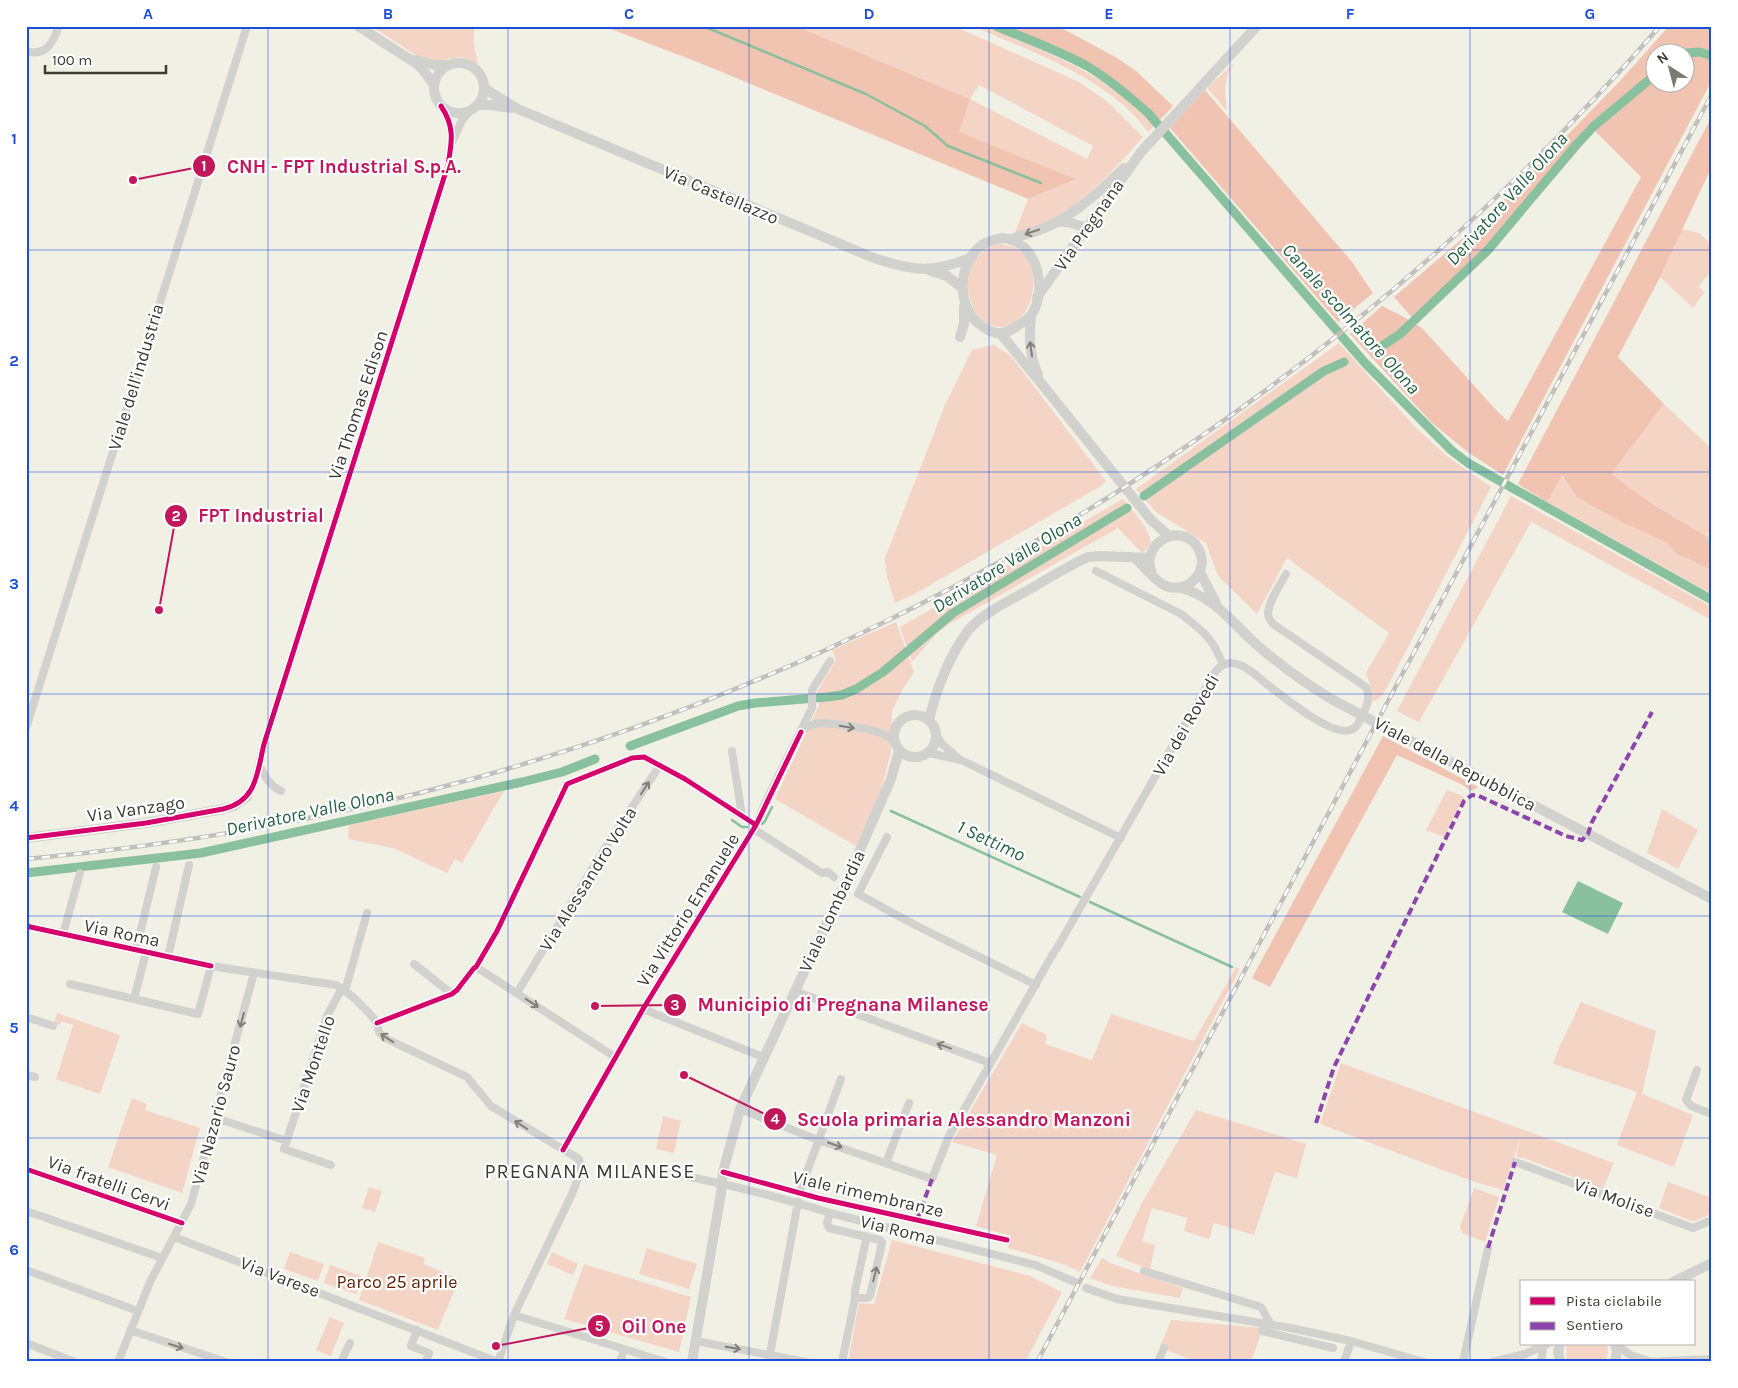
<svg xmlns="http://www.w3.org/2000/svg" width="1738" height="1388" font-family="Karla,sans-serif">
	<rect width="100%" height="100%" fill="#f1f0e5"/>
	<path fill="#f4d4c5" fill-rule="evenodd" d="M371,26h103v19l4,20 -10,-6 -8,-2 -29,5 -12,-5z
		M796,26h158l125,56 29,20 35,35c-30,34 -60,68 -102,88 -8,4 -18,5 -26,8l13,-34 48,-20 -118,-47 12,-33zM979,85l114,61 -6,13 -117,-60z
		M972,26h13c62,27 123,47 169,100l-6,6c-38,-53 -117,-81 -176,-106z
		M1234,63c-11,15 -9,30 -7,48l-20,-23z
		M1682,229l17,4 13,12v25l-14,17 7,5 -12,16 -33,-31z
		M999,244c7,1 15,2 21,7 20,15 16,54 -2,69 -19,16 -41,2 -47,-18 -9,-25 2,-52 28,-58z
		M1339,343l77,85 32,29 43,30 -108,208 -10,7 -2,-15 -5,-14 23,-40 -102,-75 -30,56 -39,-38 -12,-33 -50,-31 -20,-23z
		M994,345l17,11 95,125 -5,5 -188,109 -18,8 -8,-26 -2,-19 60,-153 27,-55z
		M1664,404l48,45v79l-6,8 -52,-31 -43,-31z
		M1561,475l17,22 45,26 44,19 10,12 35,16v24l-165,-92z
		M1511,496l201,111v5l-4,6 -177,-96 -112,200 -22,-11z
		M1123,499c7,9 31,33 27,45 -1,4 -5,6 -8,9l-24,-25 -167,95 -13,9 -26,30 -12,-35z
		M896,622l18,50 -13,20 -9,19 -1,40 -11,44 -24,51 -81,-47 44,-94 -2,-13 19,-32 -4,-10z
		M1447,790l17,6 -20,41 -18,-7z
		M504,791l-42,72 -7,-4 -8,14 -54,-25 -45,-9 1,-14z
		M1662,809l36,21 -20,39 -31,-16z
		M1236,967l4,2 -160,303 -17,-8 -55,-16 3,-12 -35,-10 21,-71 -45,-13 70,-119 25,12 -2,9 47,16 19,-46 83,27z
		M1581,1002l75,29 -14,63 51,21 -19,52 -57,-22 20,-53 -84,-28 7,-19z
		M57,1013l63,22 -20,59 -44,-15 17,-54 -12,-4 -1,4 -6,-2z
		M1341,1063l273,100 -11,26 -79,-31 -8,-1 5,-21 -18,54 -28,-8 -155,-58z
		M132,1098l15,6 -2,6 55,18 -18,65 -74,-26z
		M1196,1110l110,34 -9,34 -22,-6 -21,63 -40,-12 -5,16 -25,-8 3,-13 -35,-10 -10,33 13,4 -5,25 -34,-14 27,-55z
		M663,1116l18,5 -7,32 -18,-4z
		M1668,1182l44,16v16l-17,7h-3l-33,-13z
		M369,1187l13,4 -7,21 -13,-4z
		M1474,1188l25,9 -14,45 -23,-9 -2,-6z
		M892,1240l138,36 32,16 -37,70h-177l11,-59 15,1z
		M378,1242l47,16 -1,6 35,15 -21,51 -79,-30z
		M647,1248l50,16 -8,25 -50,-15z
		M290,1252l34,12 -6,17 -34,-12z
		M552,1252l26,12 -5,11 -26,-11z
		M1102,1258l8,5 73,25 -3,10 -68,-12 -22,-8z
		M584,1264l107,33 -12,55 -115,-33z
		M330,1265l32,11 -6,18 -32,-11z
		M330,1317l14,6 -13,33 -15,-6z
		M1171,1320l92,8 -12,34h-56l-35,-15z
		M1567,1344h40c2,6 1,12 -2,18h-36l-3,-6z"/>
	<path fill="#f0c4b0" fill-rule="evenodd" d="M603,26h193l174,73 -11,33 117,47 -48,20 -328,-136z
		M1007,26h49l13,6 48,26 19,13 37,35 -13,14c-19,-18 -37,-35 -59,-50 -29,-19 -62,-31 -94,-44z
		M1669,26h43v54l-209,395 -34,-22 -37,-30 -82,-89 32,-28 20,10 20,12 76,84 10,9 133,-244 -46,-46 -93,107 -32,34 -55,49 -21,-24 76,-65 41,-39 109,-112zM1686,52v30h-30v-30z
		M1205,90l147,172 21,31 -35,29 -168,-194z
		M1712,116v50l-52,111 -42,80 46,47 -53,70 43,31 52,31 6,5v29l-35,-16 -11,-12 -43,-19 -46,-26 -15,-22 -15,27 -29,-18z
		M1383,736l95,51 -7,4 -8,-6 -66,-30 -127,232 -18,-9z"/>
	<path fill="#89c09e" d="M1578,881l45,22 -15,31 -46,-22z"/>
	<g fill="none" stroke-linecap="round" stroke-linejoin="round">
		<path stroke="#89c09e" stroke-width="2.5" d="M703,26l163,68 59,32 23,20 93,37
			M891,811l189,86
			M732,820l10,7h5
			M762,824l3,-3 7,-14
			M1090,902l142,65"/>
		<path stroke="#89c09e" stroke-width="9" d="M996,26c30,13 62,24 91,40 22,13 42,30 61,47l217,250 86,87 17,13 244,137
			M1686,53l14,-1 12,4
			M1382,346l18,-12 88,-84 89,-106 17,-18 62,-52
			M1144,496l180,-125 20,-9
			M630,746l108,-40 17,-3 72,-6 15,-2 14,-6 27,-17 70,-59 174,-105
			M26,873l175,-20 321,-71 40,-10 33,-13"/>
		<path stroke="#d1d1ce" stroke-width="8" d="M26,51c20,6 27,-8 33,-25
			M453,140l9,-20 8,-9
			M1710,539l2,-2
			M1096,571l85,43c23,18 31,23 42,51
			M26,728l221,-702
			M802,730c6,-4 11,-6 18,-7 12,0 47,5 58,9 7,2 12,6 16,10
			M937,736l5,8 17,15
			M732,751l10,65
			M929,753l32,7 160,78
			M259,765c6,11 10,21 22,26
			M247,797l7,-13 10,-40 184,-579c4,-24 7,-38 -7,-59
			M754,829l68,44 6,-1 6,5
			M887,837l-29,57 59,32 119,59
			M26,926l185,40 125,19 17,12 18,18 6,8 2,9 6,6 82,39 24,29 88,53c3,11 -3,25 -7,35l-58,121 -16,47
			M63,934l17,-61
			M1057,948l158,-276c4,-5 9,-9 16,-9 13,1 24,11 33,19 16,12 67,55 86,48 7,-2 9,-8 12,-14 5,-10 9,-19 4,-29l-93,-63c-1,-2 -3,-4 -4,-6 -5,-11 12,-34 17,-44
			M136,950l20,-83
			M168,957l21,-92
			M414,964l38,30
			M476,967l139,90
			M70,984l128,30 13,-48
			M345,991l22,-78
			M794,991l196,72
			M517,993l88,-145 55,-83
			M134,999l12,-47
			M643,1009l120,48
			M26,1017l27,9
			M377,1023l75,-29 5,-4 17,-22 2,-1 21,-36 70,-147 65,-26 12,-1 41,22 71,46
			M1697,1070l-11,30 5,6 21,8
			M26,1075l9,2
			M740,1109l78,31 114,39 17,-43 105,-184
			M215,1118l72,23
			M563,1150l80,-141 113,-184 9,-22 47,-95v-18l18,-29
			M1515,1162l178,66 19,-8
			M886,1163l23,-60
			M331,1165l-47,-16 43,-133 15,-28
			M26,1169l156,54
			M660,1171c58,11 114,24 170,42l205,52 40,17
			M801,1188l40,-109
			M26,1211l136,47
			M830,1213l-3,10 2,5 51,12 2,3 -12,53 -2,2h-13v-7l11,-51 -1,-4
			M174,1237l324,125
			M26,1270l112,41
			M1144,1271l117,36 9,16
			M1086,1288l31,11 174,29 60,13 73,21
			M514,1315l152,47
			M130,1330l96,32
			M417,1330l-6,16 18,7 -3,9
			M1262,1331l71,17
			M696,1341l110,21
			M26,1343l49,19
			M1616,1344l14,11 19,6
			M770,1354l28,-152
			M118,1362l32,-80 41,-78 63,-231
			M341,1362l9,-19
			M620,1362l4,-13
			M842,1362l13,-64
			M1158,1362l6,-14
			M1344,1362l7,-21
			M1463,1362l25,-114
			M1492,1362l33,-8 22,-10
			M1541,1362l2,-15
			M1645,1362l67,-3"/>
		<path stroke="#d1d1ce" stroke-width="10" d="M358,26l59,38 6,6 11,15
			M416,60l18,5h14
			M434 88a25 25 0 1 1 50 0a25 25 0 1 1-50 0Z
			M484,87l9,7 25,15 356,149c39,13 59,16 98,-1
			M478,105h12l22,3
			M1057,222h11l19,6
			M1002,238c35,2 46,50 30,76 -4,5 -10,9 -15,12 -5,4 -11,7 -18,7 -6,0 -12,-3 -17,-7 -26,-17 -25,-62 -1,-80 6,-5 14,-6 21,-8z
			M1012,239c13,-5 28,-8 41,-15 27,-14 49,-35 71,-56
			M931,271l16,5 15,12
			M1037,297l104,-145 116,-126
			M1031,315c-2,21 -2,40 7,60
			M1000,333l41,50 110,137 18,16
			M960,337l4,-13v-18
			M1135,558c8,8 22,25 31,28 23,9 45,-17 32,-38 -17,-28 -59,-5 -46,26
			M1200,572l16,31
			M1181,588c33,8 52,36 76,57 23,20 48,38 74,54l381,200
			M894 736a21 21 0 1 1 42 0a21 21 0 1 1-42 0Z
			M929,720c7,-29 20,-63 38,-88 15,-19 42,-31 63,-43 19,-11 38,-23 58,-32l12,-1 49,2
			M26,838l120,-15 77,-14 11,-3 13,-9
			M1673,1282l39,-19
			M1560,1344l-2,8 2,10
			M692,1362l29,-169 2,-21 17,-63 106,-227 45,-103 8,-28
			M1615,1362l2,-11 -2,-7"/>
		<g stroke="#c1c0bd" stroke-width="4.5">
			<path id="rail" d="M26,859c151,-14 300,-39 446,-80 457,-127 877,-394 1188,-753
				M1037,1362l359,-676 316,-592"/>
		</g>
		<use href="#rail" stroke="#fff" stroke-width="2.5" stroke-dasharray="8" stroke-linecap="butt"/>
		<path stroke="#8e44ad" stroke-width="4" stroke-dasharray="8 4" stroke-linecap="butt" d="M1316,1123l18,-56 130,-266 8,-6 7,1 87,40 16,4 6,-6 4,-12 60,-110
			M917,1220l15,-41
			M1488,1248l27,-86"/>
		<g stroke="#fff" stroke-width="8">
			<path id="cycleway" d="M26,838l120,-15 77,-14c34,-8 34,-36 41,-65l184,-579c4,-24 7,-38 -7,-59
				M26,926l185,40
				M377,1023l75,-29 5,-4 17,-22 2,-1 21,-36 70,-147 65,-26 12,-1 41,22 71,46
				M563,1150l80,-141 113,-184 45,-93
				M26,1169l156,54
				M723,1172l95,26 189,42"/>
		</g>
		<use href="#cycleway" stroke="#d6006c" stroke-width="5"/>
	</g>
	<defs><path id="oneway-shaft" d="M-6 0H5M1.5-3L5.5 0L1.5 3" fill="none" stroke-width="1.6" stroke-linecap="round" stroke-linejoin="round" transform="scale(1.25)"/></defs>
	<g stroke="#7f7e79">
		<use href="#oneway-shaft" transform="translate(1032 232) rotate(161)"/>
		<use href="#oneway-shaft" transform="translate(1031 349) rotate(-98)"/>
		<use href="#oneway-shaft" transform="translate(847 727) rotate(9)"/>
		<use href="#oneway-shaft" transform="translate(645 788) rotate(-57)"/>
		<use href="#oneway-shaft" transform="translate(532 1003) rotate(33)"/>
		<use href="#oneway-shaft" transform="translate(242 1020) rotate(105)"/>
		<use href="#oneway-shaft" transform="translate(387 1038) rotate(-147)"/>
		<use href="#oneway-shaft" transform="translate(944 1046) rotate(-160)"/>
		<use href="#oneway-shaft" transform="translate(521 1125) rotate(-148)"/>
		<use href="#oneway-shaft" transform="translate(835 1145) rotate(19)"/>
		<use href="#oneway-shaft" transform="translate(875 1274) rotate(-76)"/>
		<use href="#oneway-shaft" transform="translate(176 1346) rotate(18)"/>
		<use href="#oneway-shaft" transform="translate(733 1348) rotate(10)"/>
	</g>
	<path fill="none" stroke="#1d4ed8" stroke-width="1" stroke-opacity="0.55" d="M268,26v1336M508,26v1336M749,26v1336M989,26v1336M1230,26v1336M1470,26v1336M26,250h1686M26,472h1686M26,694h1686M26,916h1686M26,1138h1686"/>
	<g text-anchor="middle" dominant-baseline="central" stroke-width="4.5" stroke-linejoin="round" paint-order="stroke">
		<g font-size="18" fill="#3c3b33" stroke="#fff">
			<text transform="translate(721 195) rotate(23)">Via Castellazzo</text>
			<text transform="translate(1089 225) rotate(-55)">Via Pregnana</text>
			<text transform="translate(136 377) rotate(-73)">Viale dell'industria</text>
			<text transform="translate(358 405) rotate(-72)">Via Thomas Edison</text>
			<text transform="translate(1186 725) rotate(-60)">Via dei Rovedi</text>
			<text transform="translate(1455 764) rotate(28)">Viale della Repubblica</text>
			<text transform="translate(136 809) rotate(-8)">Via Vanzago</text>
			<text transform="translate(588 879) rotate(-58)">Via Alessandro Volta</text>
			<text transform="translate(688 910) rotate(-58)">Via Vittorio Emanuele</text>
			<text transform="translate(832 911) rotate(-65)">Viale Lombardia</text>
			<text transform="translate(122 933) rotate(12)">Via Roma</text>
			<text transform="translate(313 1064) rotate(-71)">Via Montello</text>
			<text transform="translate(216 1115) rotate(-75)">Via Nazario Sauro</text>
			<text transform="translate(109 1183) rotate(20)">Via fratelli Cervi</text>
			<text transform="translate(868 1194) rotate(13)">Viale rimembranze</text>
			<text transform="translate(1614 1198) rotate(20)">Via Molise</text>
			<text transform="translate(898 1230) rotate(14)">Via Roma</text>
			<text transform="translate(280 1277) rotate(21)">Via Varese</text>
		</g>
		<g font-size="18" fill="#631e02" stroke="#fff">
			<text x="397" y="1282">Parco 25 aprile</text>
		</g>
		<g font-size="19" font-style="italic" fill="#266143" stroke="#fff">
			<text transform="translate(1507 199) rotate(-48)">Derivatore Valle Olona</text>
			<text transform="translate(1351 319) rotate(48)">Canale scolmatore Olona</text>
			<text transform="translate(1007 563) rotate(-32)">Derivatore Valle Olona</text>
			<text transform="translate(310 812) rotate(-12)">Derivatore Valle Olona</text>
			<text transform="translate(991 841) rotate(25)">1 Settimo</text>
		</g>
		<g font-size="20" letter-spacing="1" fill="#3c3b33" stroke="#fff">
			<text x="590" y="1171">PREGNANA MILANESE</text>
		</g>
	</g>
	<path fill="none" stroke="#c2185b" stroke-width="2" d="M133 180L204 166M159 610L176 516M595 1006L675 1005M684 1075L775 1119M496 1346L599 1326"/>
	<g fill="#c2185b" stroke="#fff" stroke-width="2">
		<circle cx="133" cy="180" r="5"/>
		<circle cx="159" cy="610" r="5"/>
		<circle cx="595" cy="1006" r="5"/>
		<circle cx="684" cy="1075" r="5"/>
		<circle cx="496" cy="1346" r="5"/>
		<circle cx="204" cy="166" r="12"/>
		<circle cx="176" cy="516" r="12"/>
		<circle cx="675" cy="1005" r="12"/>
		<circle cx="775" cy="1119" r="12"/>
		<circle cx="599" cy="1326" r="12"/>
	</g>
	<g font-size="15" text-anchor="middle" font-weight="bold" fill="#fff">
		<text x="204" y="171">1</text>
		<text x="176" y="521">2</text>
		<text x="675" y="1010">3</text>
		<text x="775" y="1124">4</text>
		<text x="599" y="1331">5</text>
	</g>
	<g font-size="19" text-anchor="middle" font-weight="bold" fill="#c2185b" stroke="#fff" stroke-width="4.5" stroke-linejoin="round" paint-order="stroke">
		<text x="344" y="173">CNH - FPT Industrial S.p.A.</text>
		<text x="261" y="522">FPT Industrial</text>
		<text x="843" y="1011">Municipio di Pregnana Milanese</text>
		<text x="964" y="1126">Scuola primaria Alessandro Manzoni</text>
		<text x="654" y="1333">Oil One</text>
	</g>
	<rect width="1738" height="1388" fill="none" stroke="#ffffff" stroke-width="55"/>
	<rect x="1520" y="1280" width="175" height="65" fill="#ffffff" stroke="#b1b1ad"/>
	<rect x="1530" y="1297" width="25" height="8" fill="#d6006c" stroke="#b1b1ad"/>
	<text x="1566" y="1306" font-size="15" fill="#3c3b33">Pista ciclabile</text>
	<rect x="1530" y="1322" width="25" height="8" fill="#8e44ad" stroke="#b1b1ad"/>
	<text x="1566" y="1330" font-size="15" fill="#3c3b33">Sentiero</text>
	<g transform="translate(1670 68) rotate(324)"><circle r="24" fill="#ffffff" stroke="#b1b1ad"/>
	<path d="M0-4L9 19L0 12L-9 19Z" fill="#7b7a71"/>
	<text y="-8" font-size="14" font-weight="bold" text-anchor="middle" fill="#3c3b33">N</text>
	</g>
	<path d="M45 65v8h121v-8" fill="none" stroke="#3c3b33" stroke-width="2.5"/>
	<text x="52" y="65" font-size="15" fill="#3c3b33" stroke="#ffffff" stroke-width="4" paint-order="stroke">100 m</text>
	<rect x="28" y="28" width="1682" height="1332" fill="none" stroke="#1d4ed8" stroke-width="2"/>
	<g font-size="16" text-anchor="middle" font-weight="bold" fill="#1d4ed8">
		<text x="148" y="19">A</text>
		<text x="388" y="19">B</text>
		<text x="629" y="19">C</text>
		<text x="869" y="19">D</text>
		<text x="1109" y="19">E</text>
		<text x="1350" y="19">F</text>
		<text x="1590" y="19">G</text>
		<text x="14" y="144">1</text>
		<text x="14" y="366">2</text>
		<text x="14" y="589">3</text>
		<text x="14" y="811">4</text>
		<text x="14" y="1033">5</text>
		<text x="14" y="1255">6</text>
	</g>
</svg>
